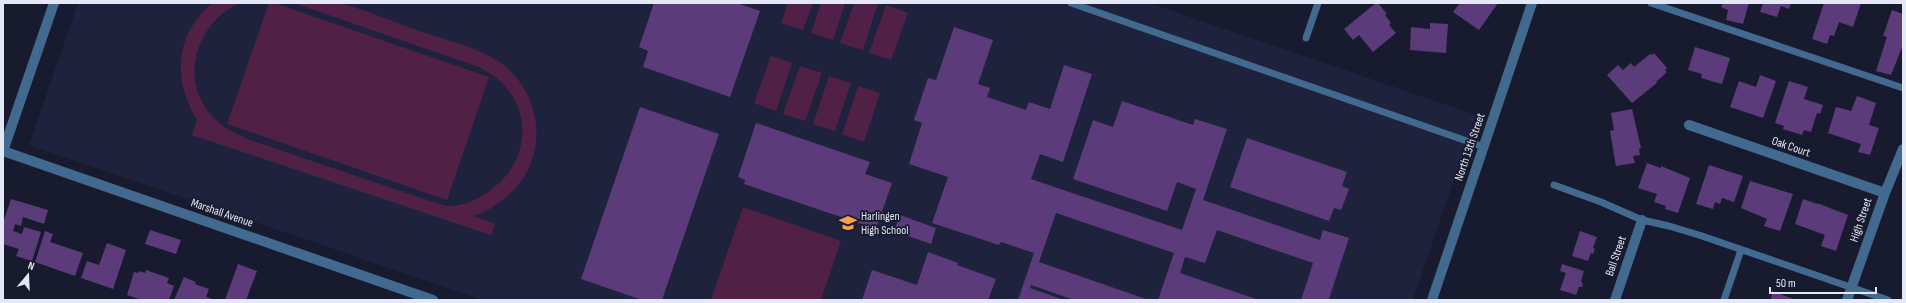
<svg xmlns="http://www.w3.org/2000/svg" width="1906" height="303" font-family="'Sofia Sans Condensed',sans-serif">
	<rect width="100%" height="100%" fill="#181b2f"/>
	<path fill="#1f223c" d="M78,3h1071l327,112 -63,185h-930l-454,-155z"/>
	<path fill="#502047" d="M212,3h27c-44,21 -62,81 -23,117 9,9 20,13 31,19l189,64c5,1 10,3 15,3 12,0 27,-7 37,-14 50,-34 45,-102 -12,-126l-182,-63c14,0 31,-3 45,0 25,6 55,19 80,28 24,8 51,14 74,27 33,18 50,59 41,95 -7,30 -32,53 -60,63l21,8 -4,11 -299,-100 5,-15c-25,-41 -22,-85 15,-117z
		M269,3h5l215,74 -42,123 -220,-76z
		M788,3h25l-10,27 -22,-7z
		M821,3h24l-12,37 -22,-7z
		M854,3h24l-15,47 -23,-7z
		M886,5l22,8 -17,47 -22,-7z
		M771,56l21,7 -16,48 -22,-8z
		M800,66l22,7 -17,48 -22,-7z
		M829,76l22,7 -16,48 -22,-7z
		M858,86l22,7 -16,49 -22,-8z
		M743,207l98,34 -20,59h-110z"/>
	<path fill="#5b3b79" d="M654,3h83l23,8 -30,86 -87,-30 5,-16 -9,-4z
		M1376,3h2l9,11 -2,1 6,8 -2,2 7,8 -23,19 -14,-17 -6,5 -9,-11z
		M1460,3h38l-19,27 -26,-18z
		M1723,3h26l-6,21 -17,-4 2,-10 -7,-3z
		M1763,3h28l-2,6 -8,-3 -4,11 -17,-5z
		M1824,3h37l-8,24 -14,-5 -5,14 -4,-1 -3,9 -15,-5z
		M1892,10l11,4v31l-12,30 -15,-4 11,-34 -4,-1z
		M1430,23l18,1 -2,29 -36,-3 1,-23 19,2z
		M954,27l39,13 -15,44 12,4 -3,9 39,13 3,-8 21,7 14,-44 28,9 -29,88 -23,-8 -9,25 151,51 14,-41 -19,-7 -10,29 -94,-32 20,-59 20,7 9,-26 71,24 2,-6 32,10 -24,71 117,40 3,-10 26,8 -20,61 -28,1 12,-37 -96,-33 -12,33 -20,-6 -5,16 79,27h-101l16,-47 -118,-40 -17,49 110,38h-75l-43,-15 -1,3 34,12h-46l16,-47 -33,-11 -2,3 -67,-22 16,-46 -39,-13 13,-41 -8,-3 14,-42 8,2z
		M1695,47l35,11 -8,26 -21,-6 1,-4 -14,-4z
		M1654,53l13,15 -2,2 2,2 -11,10 1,1 -25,20 -25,-28 11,-10 5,5 8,-7 3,4 16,-13 2,1z
		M1760,75l16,6 -13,37 -33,-11 9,-26 17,6z
		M1789,81l19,6 -4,12 19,6 -3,9 -3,-1 -6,19 -7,-2 -2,5 -19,-6 1,-3 -9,-3z
		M1857,96l19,7 -7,22 10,3 -9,27 -12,-3 3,-8 -33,-11 8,-26 15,4z
		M640,107l79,27 -57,166h-20l-61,-21z
		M1632,109l9,39 -2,1 1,6 -7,1 2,7 -19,3 -6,-35 4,-1 -3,-17z
		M756,123l114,39 -5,12 27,9 -16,46 -132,-45 1,-4 -7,-3z
		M1247,138l100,34 -5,14 7,3 -8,21 -7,-2 -5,13 -99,-34z
		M1647,163l14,5v-2l29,12 -12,35 -13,-4 1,-3 -12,-4 3,-8 -19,-6z
		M1709,165l34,11 -9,26 -12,-4 -2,6 -5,-2 -2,7 -17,-5z
		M1750,181l43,13 -13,37 -16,-5 3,-7 -26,-11z
		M11,199l37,11 -4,14 -21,-7 -2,9 -6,-2 -2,7 9,3 2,-7 17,5 -9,29 -16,-5 3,-7 -16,-5v-21z
		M1803,199l14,5v-1l31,12 -12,36 -15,-5 4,-11 -30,-11z
		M900,215l36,13 -5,16 -37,-13z
		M150,230l31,10 -5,14 -31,-10z
		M45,231l8,3 -3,8 33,11 -8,23 -40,-14z
		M1580,231l17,6 -4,11 2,1 -2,5 -2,-1 -3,8 -16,-5z
		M107,243l19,7 -13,39 -32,-11 6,-17 12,4z
		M928,252l30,11 -1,2 39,14 -8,21h-126l10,-30 45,15z
		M238,264l19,7 -11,29h-21z
		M1562,264l22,7 -3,11 2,1 -1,4h-3l-3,8 -16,-5 6,-17 -6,-2z
		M146,270l23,8 -2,5 7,3 -5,14h-27l-15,-5 7,-23 4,1 1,-2 6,2z
		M184,277l12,5 -1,2 14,5 -3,8 10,3h-42z
		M1772,291l24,9h-25z"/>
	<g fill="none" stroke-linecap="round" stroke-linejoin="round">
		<path stroke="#42698e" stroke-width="7" d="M1071,3l413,144
			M1651,3l252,85
			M1306,38l12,-35
			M1554,185l47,17 41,18 27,6 33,10 186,64
			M1724,300l17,-50"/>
		<path stroke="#42698e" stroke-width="10" d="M1689,125l196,68
			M1615,300l27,-80
			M1847,300l38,-107 18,-44"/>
		<path stroke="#42698e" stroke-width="10" d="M3,151l430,149
			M3,151l51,-148
			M1432,300l100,-297"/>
	</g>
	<defs>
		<g id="school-bare" transform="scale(1.38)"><path d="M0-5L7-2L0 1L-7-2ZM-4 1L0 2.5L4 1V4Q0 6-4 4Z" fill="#f9a04d" stroke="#181b2f" stroke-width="2.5" paint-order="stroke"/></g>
	</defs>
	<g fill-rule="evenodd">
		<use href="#school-bare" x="848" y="223"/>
	</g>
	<g text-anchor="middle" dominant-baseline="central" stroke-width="3.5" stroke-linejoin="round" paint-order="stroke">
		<g font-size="12" fill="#e4e7f5" stroke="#181b2f">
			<text transform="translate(1470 147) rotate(-71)">North 13th Street</text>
			<text transform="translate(1791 147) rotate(19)">Oak Court</text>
			<text transform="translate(222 213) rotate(19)">Marshall Avenue</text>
			<text transform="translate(1861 220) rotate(-71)">High Street</text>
			<text transform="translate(1616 256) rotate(-71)">Ball Street</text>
		</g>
		<g font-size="12" fill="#e4e7f5" stroke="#181b2f" text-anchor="start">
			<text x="861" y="216">Harlingen<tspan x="861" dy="14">High School</tspan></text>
		</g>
	</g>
	<rect width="1906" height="303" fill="none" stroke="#e4e7f5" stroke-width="8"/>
	<g transform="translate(28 275) rotate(19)" stroke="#181b2f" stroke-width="3" paint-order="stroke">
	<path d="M0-3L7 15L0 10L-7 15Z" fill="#e4e7f5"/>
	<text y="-6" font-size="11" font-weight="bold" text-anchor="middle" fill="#e4e7f5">N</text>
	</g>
	<path d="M1770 287v6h106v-6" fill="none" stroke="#e4e7f5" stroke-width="2"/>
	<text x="1776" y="287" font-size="12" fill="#e4e7f5" stroke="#181b2f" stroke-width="3" paint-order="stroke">50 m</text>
</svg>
